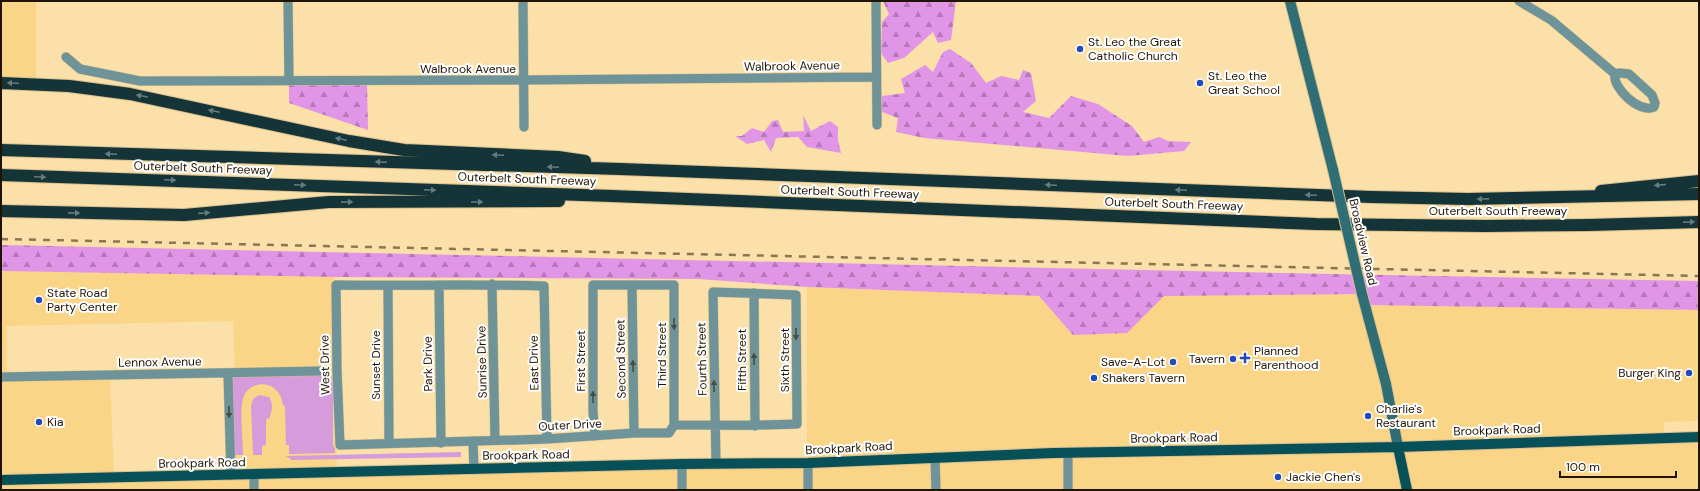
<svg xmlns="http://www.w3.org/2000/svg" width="1700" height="491" font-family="'DM Sans',sans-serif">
	<defs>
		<pattern id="forest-firs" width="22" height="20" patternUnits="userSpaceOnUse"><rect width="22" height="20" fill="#e195e6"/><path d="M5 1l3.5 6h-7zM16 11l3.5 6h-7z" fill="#b678b8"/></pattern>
	</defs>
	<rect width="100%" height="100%" fill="#fbe0a9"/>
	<path fill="#fbd587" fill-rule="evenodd" d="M1,1h35v83l-35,-1z
		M1,271l333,6 3,195 470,-9v-176l232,9 34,39 91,-39 198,-2 3,11 334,5v111l-35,1v16l35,-1v53h-1698zM233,321l2,51 -4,103 -117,2 -4,-102 -103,2 -1,-51z"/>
	<path fill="#d69bda" d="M291,374h40l2,13v59l2,2v5l-46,1v-9h-3l-1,-39 -2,-1c-1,-5 -2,-10 -6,-14 -9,-11 -28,-8 -33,5 -5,11 -1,44 -1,57v2h-12l-1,-78z
		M259,395l10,2c5,7 3,14 0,22l-2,-1 -1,4v23l-4,1v9h-9l-2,-49 2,-7z
		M461,452v5l-169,3 -6,-4z"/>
	<path fill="url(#forest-firs)" d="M883,1h73l-5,39 -13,3 -5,-11 -29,26 -16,5 -7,-10 1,-31 7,-8z
		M950,49l21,14 15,20 15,-7 18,4 4,-10 8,3 5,28 -13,11 26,6 22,-22 27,8 34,22 12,16 15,-5 9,4 23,1 -7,9 -56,5 -204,-18 -28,-6 2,-14 -16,-6v-16l23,-3 -4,-14 24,-14 8,7 10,-20z
		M289,81h78l1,49 -79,-27z
		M803,115l8,16 19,-10 8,6v13l3,13 -34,-6 -9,-10 -22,1 -5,14 -7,-12 -17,4 -12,-8h7l10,-8 12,4 8,-11 6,-1 5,12 21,-1z
		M1,245l1282,28 416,8v29l-334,-5 -3,-11 -198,2 -37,37 -54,2 -34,-39 -232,-9 -109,-8 -364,-2 -333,-6z"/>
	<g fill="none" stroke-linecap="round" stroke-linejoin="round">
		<g stroke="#d8bf8e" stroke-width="10">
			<path id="street" d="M288,1l1,80
				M523,1l1,126
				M876,1l1,124
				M1519,1l32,19 64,54
				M66,57l14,12 60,12 383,-1 353,-3
				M1620,73l9,1 23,21 3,8 -1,4c-14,7 -42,-19 -39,-33z
				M492,284l3,156
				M439,285l2,158
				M632,285l2,148
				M388,286l1,157
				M754,293l1,133
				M228,373l3,102
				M1,377l319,-6
				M595,436l-2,-24v-127h81v140
				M547,439l-3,-153c-69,-2 -138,0 -208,-1l1,86 3,74 207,-6 87,-6h35l5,-8c41,0 82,1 123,-1l-1,-129 -83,-3 3,172
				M473,441l1,28
				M1068,453v37
				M935,457l1,33
				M808,463v27
				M682,464v26
				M254,475v15"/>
		</g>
		<g stroke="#d8bf8e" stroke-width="12">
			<path id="secondary" d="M1290,1l43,169
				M1362,294l24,90 12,63"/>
		</g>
		<g stroke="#d8bf8e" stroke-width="12">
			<path id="primary" d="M1398,447l9,43
				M1,480l681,-16 126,-1 245,-10 345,-6 301,-10"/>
		</g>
		<g stroke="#d8bf8e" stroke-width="14">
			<path id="highway" d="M1,83l68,3 61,8 219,47 55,9 154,7 27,4
				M1,150l619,19 752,28 96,2 231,-5
				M1,175l611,21 704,28 169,2 104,-1 110,-3
				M1601,191l98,-10
				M1,211l183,4 145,-13 230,-1"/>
		</g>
		<use href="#street" stroke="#6e9499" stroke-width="9"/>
		<use href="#secondary" stroke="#2f6e75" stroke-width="10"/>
		<use href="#primary" stroke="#075057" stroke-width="10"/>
		<use href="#highway" stroke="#143438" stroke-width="12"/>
		<path stroke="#8a7752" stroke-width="2.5" stroke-dasharray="7 7" stroke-linecap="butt" d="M1,239l1698,37"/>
		<g stroke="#d8bf8e" stroke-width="12" stroke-linecap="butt">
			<path id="secondary-bridge" d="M1333,170l29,124"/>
		</g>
		<use href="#secondary-bridge" stroke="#2f6e75" stroke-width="10"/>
	</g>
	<defs><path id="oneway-solid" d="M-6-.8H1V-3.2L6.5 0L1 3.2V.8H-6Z"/></defs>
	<g fill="#667b7e">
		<use href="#oneway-solid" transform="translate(13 83) rotate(-178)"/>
		<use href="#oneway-solid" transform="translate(142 96) rotate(-170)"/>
		<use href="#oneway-solid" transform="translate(214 111) rotate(-168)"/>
		<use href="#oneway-solid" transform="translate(341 139) rotate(-168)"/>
		<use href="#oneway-solid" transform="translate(111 154) rotate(-178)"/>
		<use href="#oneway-solid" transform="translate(498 155) rotate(-178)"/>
		<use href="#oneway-solid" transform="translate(381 162) rotate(-178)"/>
		<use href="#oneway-solid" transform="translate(553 167) rotate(-178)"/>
		<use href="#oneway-solid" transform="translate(40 177) rotate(2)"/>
		<use href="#oneway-solid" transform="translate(170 180) rotate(2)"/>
		<use href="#oneway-solid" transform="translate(300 185) rotate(2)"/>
		<use href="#oneway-solid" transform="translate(1051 185) rotate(-178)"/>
		<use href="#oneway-solid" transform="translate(1660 185) rotate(175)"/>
		<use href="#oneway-solid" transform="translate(430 190) rotate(2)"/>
		<use href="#oneway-solid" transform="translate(1181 190) rotate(-178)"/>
		<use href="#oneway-solid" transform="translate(1311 195) rotate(-178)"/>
		<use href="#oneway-solid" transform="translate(1483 199) rotate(179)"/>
		<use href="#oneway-solid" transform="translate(347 202) rotate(-1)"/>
		<use href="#oneway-solid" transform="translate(477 202)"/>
		<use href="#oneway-solid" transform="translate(74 213) rotate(1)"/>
		<use href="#oneway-solid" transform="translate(204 213) rotate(-4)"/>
		<use href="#oneway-solid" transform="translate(1689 222) rotate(-2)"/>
	</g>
	<g fill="#434e45">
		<use href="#oneway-solid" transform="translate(674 324) rotate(90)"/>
		<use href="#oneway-solid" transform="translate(796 334) rotate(90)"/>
		<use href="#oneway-solid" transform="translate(754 359) rotate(-90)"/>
		<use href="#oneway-solid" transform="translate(633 366) rotate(-91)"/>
		<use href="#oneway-solid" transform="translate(714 386) rotate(-91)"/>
		<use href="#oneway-solid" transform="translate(593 397) rotate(-90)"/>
		<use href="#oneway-solid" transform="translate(229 412) rotate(89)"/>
	</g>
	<g fill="#224ab8" stroke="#fff" stroke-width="1.5">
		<circle cx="1080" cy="49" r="4"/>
		<circle cx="1200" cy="83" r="4"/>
		<circle cx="39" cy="300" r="4"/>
		<path d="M1243 352h4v4h4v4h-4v4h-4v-4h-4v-4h4z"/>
		<circle cx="1233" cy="359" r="4"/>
		<circle cx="1173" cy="362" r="4"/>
		<circle cx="1689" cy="373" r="4"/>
		<circle cx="1094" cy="378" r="4"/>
		<circle cx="1368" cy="416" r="4"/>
		<circle cx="39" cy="422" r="4"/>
		<circle cx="1278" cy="477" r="4"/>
	</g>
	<g text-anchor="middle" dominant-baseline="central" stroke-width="4" stroke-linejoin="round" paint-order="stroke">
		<g font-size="12" fill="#201400" stroke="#fff" text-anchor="start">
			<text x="1088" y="42">St. Leo the Great<tspan x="1088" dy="14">Catholic Church</tspan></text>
			<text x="1208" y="76">St. Leo the<tspan x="1208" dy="14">Great School</tspan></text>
			<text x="47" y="293">State Road<tspan x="47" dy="14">Party Center</tspan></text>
			<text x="1254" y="351">Planned<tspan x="1254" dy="14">Parenthood</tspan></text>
			<text x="1225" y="359" text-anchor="end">Tavern</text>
			<text x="1165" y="362" text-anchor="end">Save-A-Lot</text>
			<text x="1681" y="373" text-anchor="end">Burger King</text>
			<text x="1102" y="378">Shakers Tavern</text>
			<text x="1376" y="409">Charlie's<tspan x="1376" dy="14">Restaurant</tspan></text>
			<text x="47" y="422">Kia</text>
			<text x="1286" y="477">Jackie Chen's</text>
		</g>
		<g font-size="12" fill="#201400" stroke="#fff">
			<text transform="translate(792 66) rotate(-1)">Walbrook Avenue</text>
			<text x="468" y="69">Walbrook Avenue</text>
			<text transform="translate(203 168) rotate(2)">Outerbelt South Freeway</text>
			<text transform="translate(527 179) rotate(2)">Outerbelt South Freeway</text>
			<text transform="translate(850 192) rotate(2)">Outerbelt South Freeway</text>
			<text transform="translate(1174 204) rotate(2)">Outerbelt South Freeway</text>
			<text x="1498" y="211">Outerbelt South Freeway</text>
			<text transform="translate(1363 242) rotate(77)">Broadview Road</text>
			<text transform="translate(662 355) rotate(-90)">Third Street</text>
			<text transform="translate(621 359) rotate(-91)">Second Street</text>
			<text transform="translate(702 359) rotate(-91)">Fourth Street</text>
			<text transform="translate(742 360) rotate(-90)">Fifth Street</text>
			<text transform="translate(785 360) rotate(-90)">Sixth Street</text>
			<text transform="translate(581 361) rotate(-90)">First Street</text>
			<text transform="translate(160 362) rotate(-1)">Lennox Avenue</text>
			<text transform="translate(482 362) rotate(-91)">Sunrise Drive</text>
			<text transform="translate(534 363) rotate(-91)">East Drive</text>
			<text transform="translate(428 364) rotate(-91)">Park Drive</text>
			<text transform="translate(325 365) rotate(-91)">West Drive</text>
			<text transform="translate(376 365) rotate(-90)">Sunset Drive</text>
			<text transform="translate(570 425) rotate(-3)">Outer Drive</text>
			<text transform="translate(1497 430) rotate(-2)">Brookpark Road</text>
			<text transform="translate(1174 438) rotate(-1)">Brookpark Road</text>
			<text transform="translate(849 448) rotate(-3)">Brookpark Road</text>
			<text transform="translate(526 455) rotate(-1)">Brookpark Road</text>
			<text transform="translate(202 463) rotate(-1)">Brookpark Road</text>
		</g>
	</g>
	<rect width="1700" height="491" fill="none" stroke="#201400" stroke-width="4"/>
	<path d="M1560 471v6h116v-6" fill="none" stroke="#201400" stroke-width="2"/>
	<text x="1566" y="471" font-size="12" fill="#201400" stroke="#ffffff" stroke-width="3" paint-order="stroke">100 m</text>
</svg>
